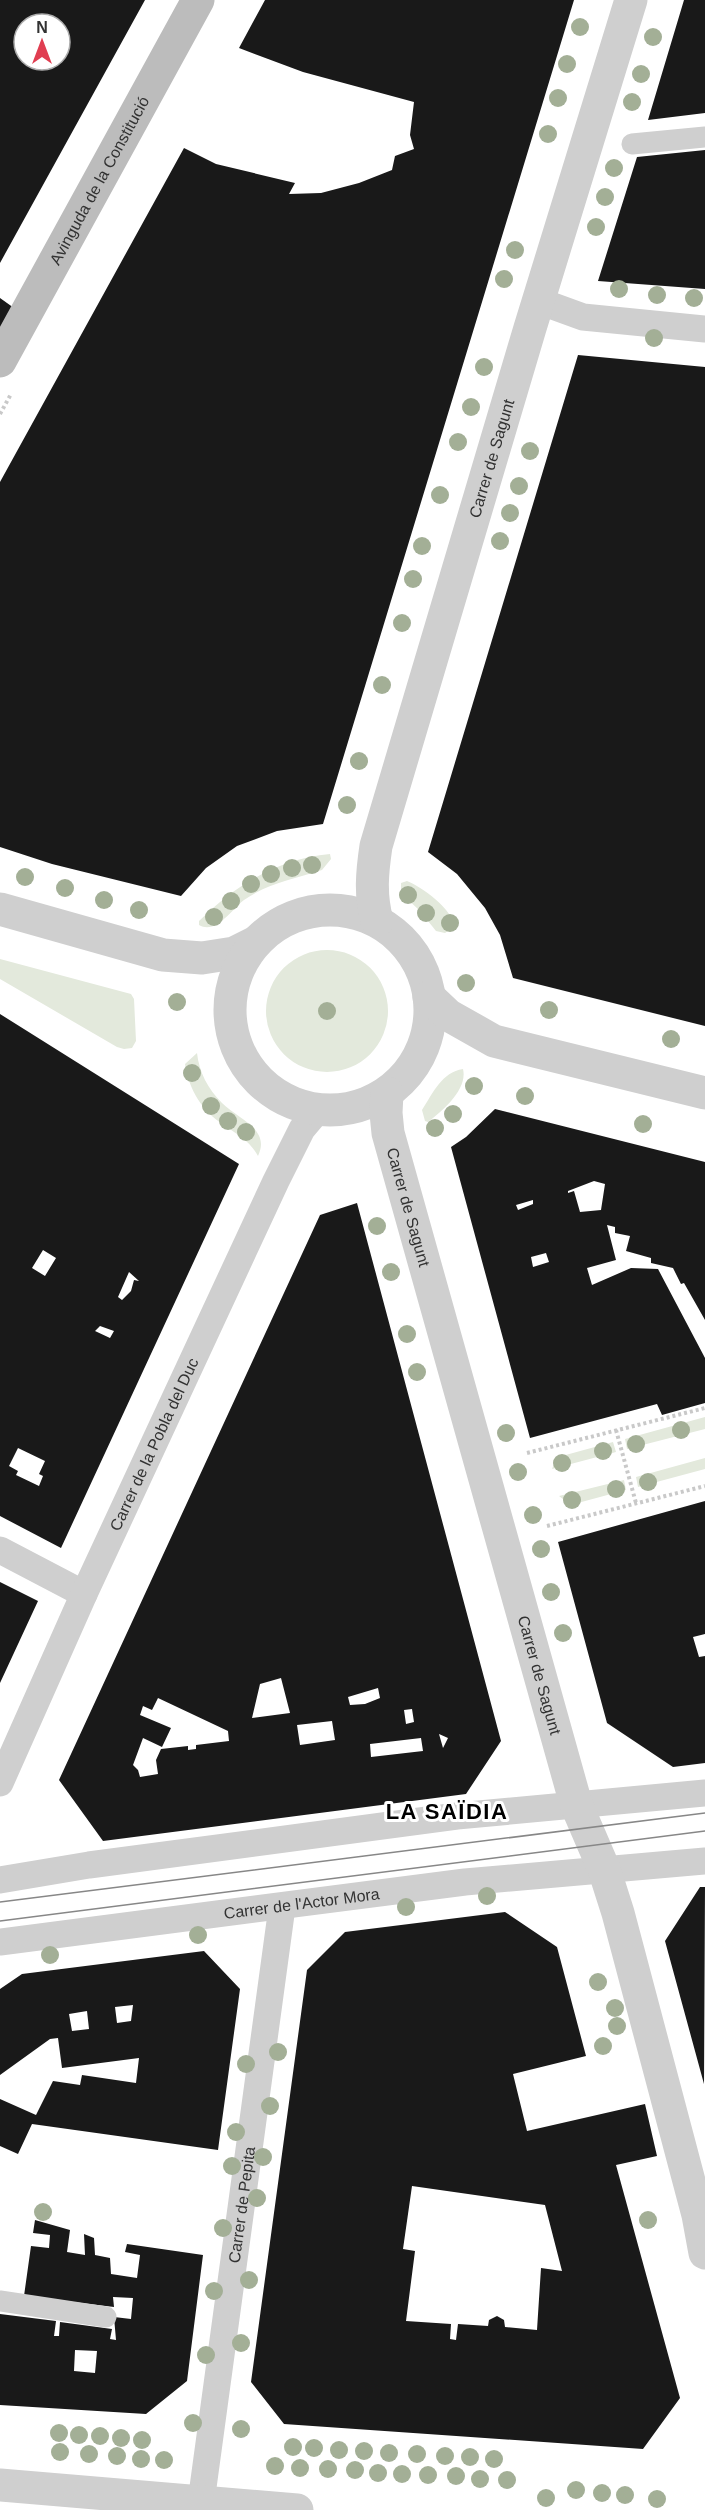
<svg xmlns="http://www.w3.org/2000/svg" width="705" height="2510" font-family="Helvetica,sans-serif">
	<rect width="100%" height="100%" fill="#fff"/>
	<path fill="#e3e9dc" d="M330,854l1,5 -9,11c-27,9 -54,13 -78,30 -12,9 -28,35 -45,25v-4c37,-36 78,-62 131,-67z
		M407,881c14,5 48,30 47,46l-9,6 -9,-2 -16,-20 -19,-18v-10z
		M266 1011a61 61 0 1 1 122 0a61 61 0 1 1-122 0Z
		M0,959l131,35 3,5 2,42 -4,7 -8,1 -7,-2 -117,-68z
		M197,1053c2,19 11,36 25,50 16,16 49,26 36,53 -8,-15 -20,-21 -34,-31 -22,-14 -35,-35 -39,-61z
		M463,1069c5,20 -20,42 -35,53l-3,-1 -3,-11c11,-17 20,-38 41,-41z
		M705,1417v12l-78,20 -2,-10z
		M613,1442l3,10 -64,17 4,-10 6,-3z
		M705,1458v11l-67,18 -2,-10z
		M624,1480l2,10 -52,14 -6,-1 -9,-7z"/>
	<path fill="#191919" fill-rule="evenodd" d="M0,0h145l-145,263zM24,24h36v36h-36z
		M265,0h309l-251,824 -46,7 -40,15 -31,22 -25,28 -129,-32 -52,-17v-365l184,-334 32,16 79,19 -6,11 32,-1 38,-10 33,-13 3,-14 19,-7 -4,-14 4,-33 -111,-30 -64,-24z
		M684,0h21v113l-57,7z
		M705,150v139l-107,-8 39,-124z
		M0,298l14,10 -14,24z
		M578,355l127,12v659l-192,-48 -13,-43 -15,-27 -28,-34 -29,-22z
		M0,1014l239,150 -178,384 -61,-32zM43,1250l13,8 -11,18 -13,-8zM129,1272l10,9 -5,-1 -3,11 -9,9 -4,-3zM100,1326l14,5 -4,7 -15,-7zM18,1448l27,13 -6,13 4,2 -4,10 -23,-11 2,-4 -9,-5z
		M495,1109l210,53v158l-21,-37 -3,1 -8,-16 -22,-5v-5l-25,-7 4,-15 -15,-3v-6l-8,-2 9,35 -29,8 5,17 39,-17 27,1 47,89v45l-43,12 -5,-11 -127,34 -79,-291 15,-10zM594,1181l11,3 -4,26 -21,2 -6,-21 -6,2v-2zM533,1200v4l-15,6 -2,-5zM546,1253l3,9 -16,5 -2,-10z
		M357,1203l144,538 -35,53 -363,47 -44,-61 261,-565zM281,1678l9,35 -38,5 8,-34zM378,1688l2,10 -15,6 -15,1 -2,-8zM158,1698l70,33 1,10 -33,4v4l-8,1v-4l-27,3 -5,11 2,14 -18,3 -2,-7 -5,-5 10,-27 19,9 9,-19 -31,-13 3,-9 9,4zM412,1709l2,13 -8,2 -2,-14zM332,1721l3,19 -35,5 -3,-20zM439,1734l9,4 -5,10zM421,1738l2,13 -52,6 -1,-13z
		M705,1501v133l-12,3 6,20 6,-1v107l-32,4 -66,-44 -49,-181z
		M0,1582l38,19 -38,82z
		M700,1887h5l-1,197 -39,-143z
		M505,1912l52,35 29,109 -73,18 14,57 118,-27 12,52 -41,9 64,233 -37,51 -359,-25 -33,-42 56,-412 38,-38zM412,2186l133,19 17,66 -21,-3 -4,62 -32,-3 -1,-7 -7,-4 -8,4 -1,6 -30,-2 -2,16 -6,-1 1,-15 -45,-3 9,-70 -12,-2z
		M204,1951l36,38 -22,161 -186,-26 -14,30 -18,-8v-47l36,16 17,-34 27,4 2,-10 54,8 3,-25 -77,10 -4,-30 -8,1 -50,36v-86l22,-15zM133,2005l-2,16 -14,2 -2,-16zM87,2011l2,18 -17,2 -3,-17z
		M35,2220l35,10 -3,22 18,3 -1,-21 10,4 1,17 15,3 1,16 26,4 3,-23 -15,-3 2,-8 76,11 -16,126 -41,33 -146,-9v-91l56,7 -2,15h5l1,-14 52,7 -2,10 6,1 -2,-23 17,2 2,-21 -20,-1 1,10 -90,-11 7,-50 18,2 1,-13 -17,-2zM75,2350l22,1 -2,22 -21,-2z"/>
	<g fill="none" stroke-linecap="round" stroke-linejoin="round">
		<path stroke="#c9c9c9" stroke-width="4" stroke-dasharray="3 3" stroke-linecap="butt" d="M0,414l11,-20
			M616,1430l20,73
			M527,1453l178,-45
			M547,1526l158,-40"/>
		<path stroke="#cfcfcf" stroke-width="21" d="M632,144l73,-7
			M0,2301l106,16"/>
		<g stroke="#cfcfcf" stroke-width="27">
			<path d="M539,301l44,16 122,12"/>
			<path d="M0,1550l84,44"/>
			<path id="s1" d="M0,1783l84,-189 192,-413 26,-52 16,-19"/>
			<path d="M0,1880l89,-15 368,-49 248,-23"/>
			<path id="s2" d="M0,1942l465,-60 240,-21"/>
			<path id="s3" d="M201,2502l81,-595"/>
		</g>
		<g stroke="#cfcfcf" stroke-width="33">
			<path d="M0,909l163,46 39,3 32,-5 22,-11"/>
			<circle cx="330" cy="1010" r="100"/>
			<path id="s4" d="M377,921c-7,-26 -5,-48 -1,-75l154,-518 101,-328"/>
			<path d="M429,997l19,18 46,26 211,52"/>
			<path id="s5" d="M387,1093l-1,20 2,20 188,671 28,65 14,44 80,302 7,38"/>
			<path d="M0,2485l297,25"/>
		</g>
		<path stroke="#bcbcbc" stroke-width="33" id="s6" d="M0,361l198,-361"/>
		<path stroke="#878787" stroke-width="1.5" d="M0,1902l705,-89
			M0,1921l705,-90"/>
	</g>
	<g fill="#a3af96">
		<circle cx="580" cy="27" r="9"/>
		<circle cx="653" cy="37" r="9"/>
		<circle cx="567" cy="64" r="9"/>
		<circle cx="641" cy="74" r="9"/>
		<circle cx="558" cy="98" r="9"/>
		<circle cx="632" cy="102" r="9"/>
		<circle cx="548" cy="134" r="9"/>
		<circle cx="614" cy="168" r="9"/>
		<circle cx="605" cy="197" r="9"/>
		<circle cx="596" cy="227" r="9"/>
		<circle cx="515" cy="250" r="9"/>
		<circle cx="504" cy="279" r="9"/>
		<circle cx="619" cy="289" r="9"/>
		<circle cx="657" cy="295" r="9"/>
		<circle cx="694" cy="298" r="9"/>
		<circle cx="654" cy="338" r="9"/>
		<circle cx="484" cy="367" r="9"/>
		<circle cx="471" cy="407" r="9"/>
		<circle cx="458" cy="442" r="9"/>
		<circle cx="530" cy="451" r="9"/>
		<circle cx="519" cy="486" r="9"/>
		<circle cx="440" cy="495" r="9"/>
		<circle cx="510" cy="513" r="9"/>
		<circle cx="500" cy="541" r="9"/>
		<circle cx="422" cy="546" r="9"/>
		<circle cx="413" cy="579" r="9"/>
		<circle cx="402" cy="623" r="9"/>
		<circle cx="382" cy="685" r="9"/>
		<circle cx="359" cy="761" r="9"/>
		<circle cx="347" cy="805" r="9"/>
		<circle cx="312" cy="865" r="9"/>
		<circle cx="292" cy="868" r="9"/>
		<circle cx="271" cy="874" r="9"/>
		<circle cx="25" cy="877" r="9"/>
		<circle cx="251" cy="884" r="9"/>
		<circle cx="65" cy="888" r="9"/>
		<circle cx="408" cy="895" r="9"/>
		<circle cx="104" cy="900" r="9"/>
		<circle cx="231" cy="901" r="9"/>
		<circle cx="139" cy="910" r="9"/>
		<circle cx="426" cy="913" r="9"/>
		<circle cx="214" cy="917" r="9"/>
		<circle cx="450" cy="923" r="9"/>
		<circle cx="466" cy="983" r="9"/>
		<circle cx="177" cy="1002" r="9"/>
		<circle cx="549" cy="1010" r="9"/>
		<circle cx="327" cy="1011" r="9"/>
		<circle cx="671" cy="1039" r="9"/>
		<circle cx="192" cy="1073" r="9"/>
		<circle cx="474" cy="1086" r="9"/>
		<circle cx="525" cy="1096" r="9"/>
		<circle cx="211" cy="1106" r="9"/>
		<circle cx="453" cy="1114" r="9"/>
		<circle cx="228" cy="1121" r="9"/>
		<circle cx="643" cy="1124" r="9"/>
		<circle cx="435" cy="1128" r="9"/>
		<circle cx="246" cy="1132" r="9"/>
		<circle cx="377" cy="1226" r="9"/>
		<circle cx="391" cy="1272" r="9"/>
		<circle cx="407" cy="1334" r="9"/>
		<circle cx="417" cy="1372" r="9"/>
		<circle cx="681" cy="1430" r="9"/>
		<circle cx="506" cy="1433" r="9"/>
		<circle cx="636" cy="1444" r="9"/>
		<circle cx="603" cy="1451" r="9"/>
		<circle cx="562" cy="1463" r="9"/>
		<circle cx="518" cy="1472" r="9"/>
		<circle cx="648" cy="1482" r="9"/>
		<circle cx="616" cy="1489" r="9"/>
		<circle cx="572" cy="1500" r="9"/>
		<circle cx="533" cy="1515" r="9"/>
		<circle cx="541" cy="1549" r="9"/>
		<circle cx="551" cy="1592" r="9"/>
		<circle cx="563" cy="1633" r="9"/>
		<circle cx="487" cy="1896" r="9"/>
		<circle cx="406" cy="1907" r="9"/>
		<circle cx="198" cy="1935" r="9"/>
		<circle cx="50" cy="1955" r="9"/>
		<circle cx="598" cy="1982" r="9"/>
		<circle cx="615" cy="2008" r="9"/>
		<circle cx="617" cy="2026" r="9"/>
		<circle cx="603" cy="2046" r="9"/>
		<circle cx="278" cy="2052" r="9"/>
		<circle cx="246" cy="2064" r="9"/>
		<circle cx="270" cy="2106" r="9"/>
		<circle cx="236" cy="2132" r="9"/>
		<circle cx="263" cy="2157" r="9"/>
		<circle cx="232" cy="2166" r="9"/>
		<circle cx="257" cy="2198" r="9"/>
		<circle cx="43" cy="2212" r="9"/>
		<circle cx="648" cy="2220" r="9"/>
		<circle cx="223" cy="2228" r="9"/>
		<circle cx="249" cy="2280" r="9"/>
		<circle cx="214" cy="2291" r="9"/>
		<circle cx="241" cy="2343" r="9"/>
		<circle cx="206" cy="2355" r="9"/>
		<circle cx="193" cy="2423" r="9"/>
		<circle cx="241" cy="2429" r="9"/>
		<circle cx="59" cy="2433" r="9"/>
		<circle cx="79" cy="2435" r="9"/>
		<circle cx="100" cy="2436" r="9"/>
		<circle cx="121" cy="2438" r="9"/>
		<circle cx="142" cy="2440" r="9"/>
		<circle cx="293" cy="2447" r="9"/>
		<circle cx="314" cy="2448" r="9"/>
		<circle cx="339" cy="2450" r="9"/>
		<circle cx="364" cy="2451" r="9"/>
		<circle cx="60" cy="2452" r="9"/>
		<circle cx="389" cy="2453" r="9"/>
		<circle cx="89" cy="2454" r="9"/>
		<circle cx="417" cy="2454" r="9"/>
		<circle cx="117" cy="2456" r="9"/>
		<circle cx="445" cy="2456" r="9"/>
		<circle cx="470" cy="2457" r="9"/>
		<circle cx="141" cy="2459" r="9"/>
		<circle cx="494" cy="2459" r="9"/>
		<circle cx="164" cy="2460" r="9"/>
		<circle cx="275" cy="2466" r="9"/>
		<circle cx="300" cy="2468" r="9"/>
		<circle cx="328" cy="2469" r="9"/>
		<circle cx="355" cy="2470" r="9"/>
		<circle cx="378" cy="2473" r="9"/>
		<circle cx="402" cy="2474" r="9"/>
		<circle cx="428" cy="2475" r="9"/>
		<circle cx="456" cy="2476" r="9"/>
		<circle cx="480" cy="2479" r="9"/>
		<circle cx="507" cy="2480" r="9"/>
		<circle cx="576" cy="2490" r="9"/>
		<circle cx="602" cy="2493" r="9"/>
		<circle cx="625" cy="2495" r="9"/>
		<circle cx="546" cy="2498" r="9"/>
		<circle cx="657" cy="2499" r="9"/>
	</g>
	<g text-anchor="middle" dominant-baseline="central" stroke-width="6" stroke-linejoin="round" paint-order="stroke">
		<g font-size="16" fill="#323232" stroke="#fff">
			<text stroke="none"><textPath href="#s6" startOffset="206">Avinguda de la Constitució</textPath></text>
			<text stroke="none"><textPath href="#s4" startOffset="480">Carrer de Sagunt</textPath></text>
			<text stroke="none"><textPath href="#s5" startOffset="117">Carrer de Sagunt</textPath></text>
			<text stroke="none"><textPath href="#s1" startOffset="372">Carrer de la Pobla del Duc</textPath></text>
			<text stroke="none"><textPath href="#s5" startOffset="603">Carrer de Sagunt</textPath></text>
			<text stroke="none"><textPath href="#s2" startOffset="304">Carrer de l'Actor Mora</textPath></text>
			<text stroke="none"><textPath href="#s3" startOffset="300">Carrer de Pepita</textPath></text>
		</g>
		<g font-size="22" font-weight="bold" letter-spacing="1.5" fill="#000" stroke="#fff">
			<text x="447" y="1811">LA SAÏDIA</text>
		</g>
	</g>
	<g transform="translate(42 42)"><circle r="28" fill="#ffffff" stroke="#adadad" stroke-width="1.5"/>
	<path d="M0-4.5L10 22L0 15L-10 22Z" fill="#e03e51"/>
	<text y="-9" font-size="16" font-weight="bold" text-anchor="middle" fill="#323232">N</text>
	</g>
</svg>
